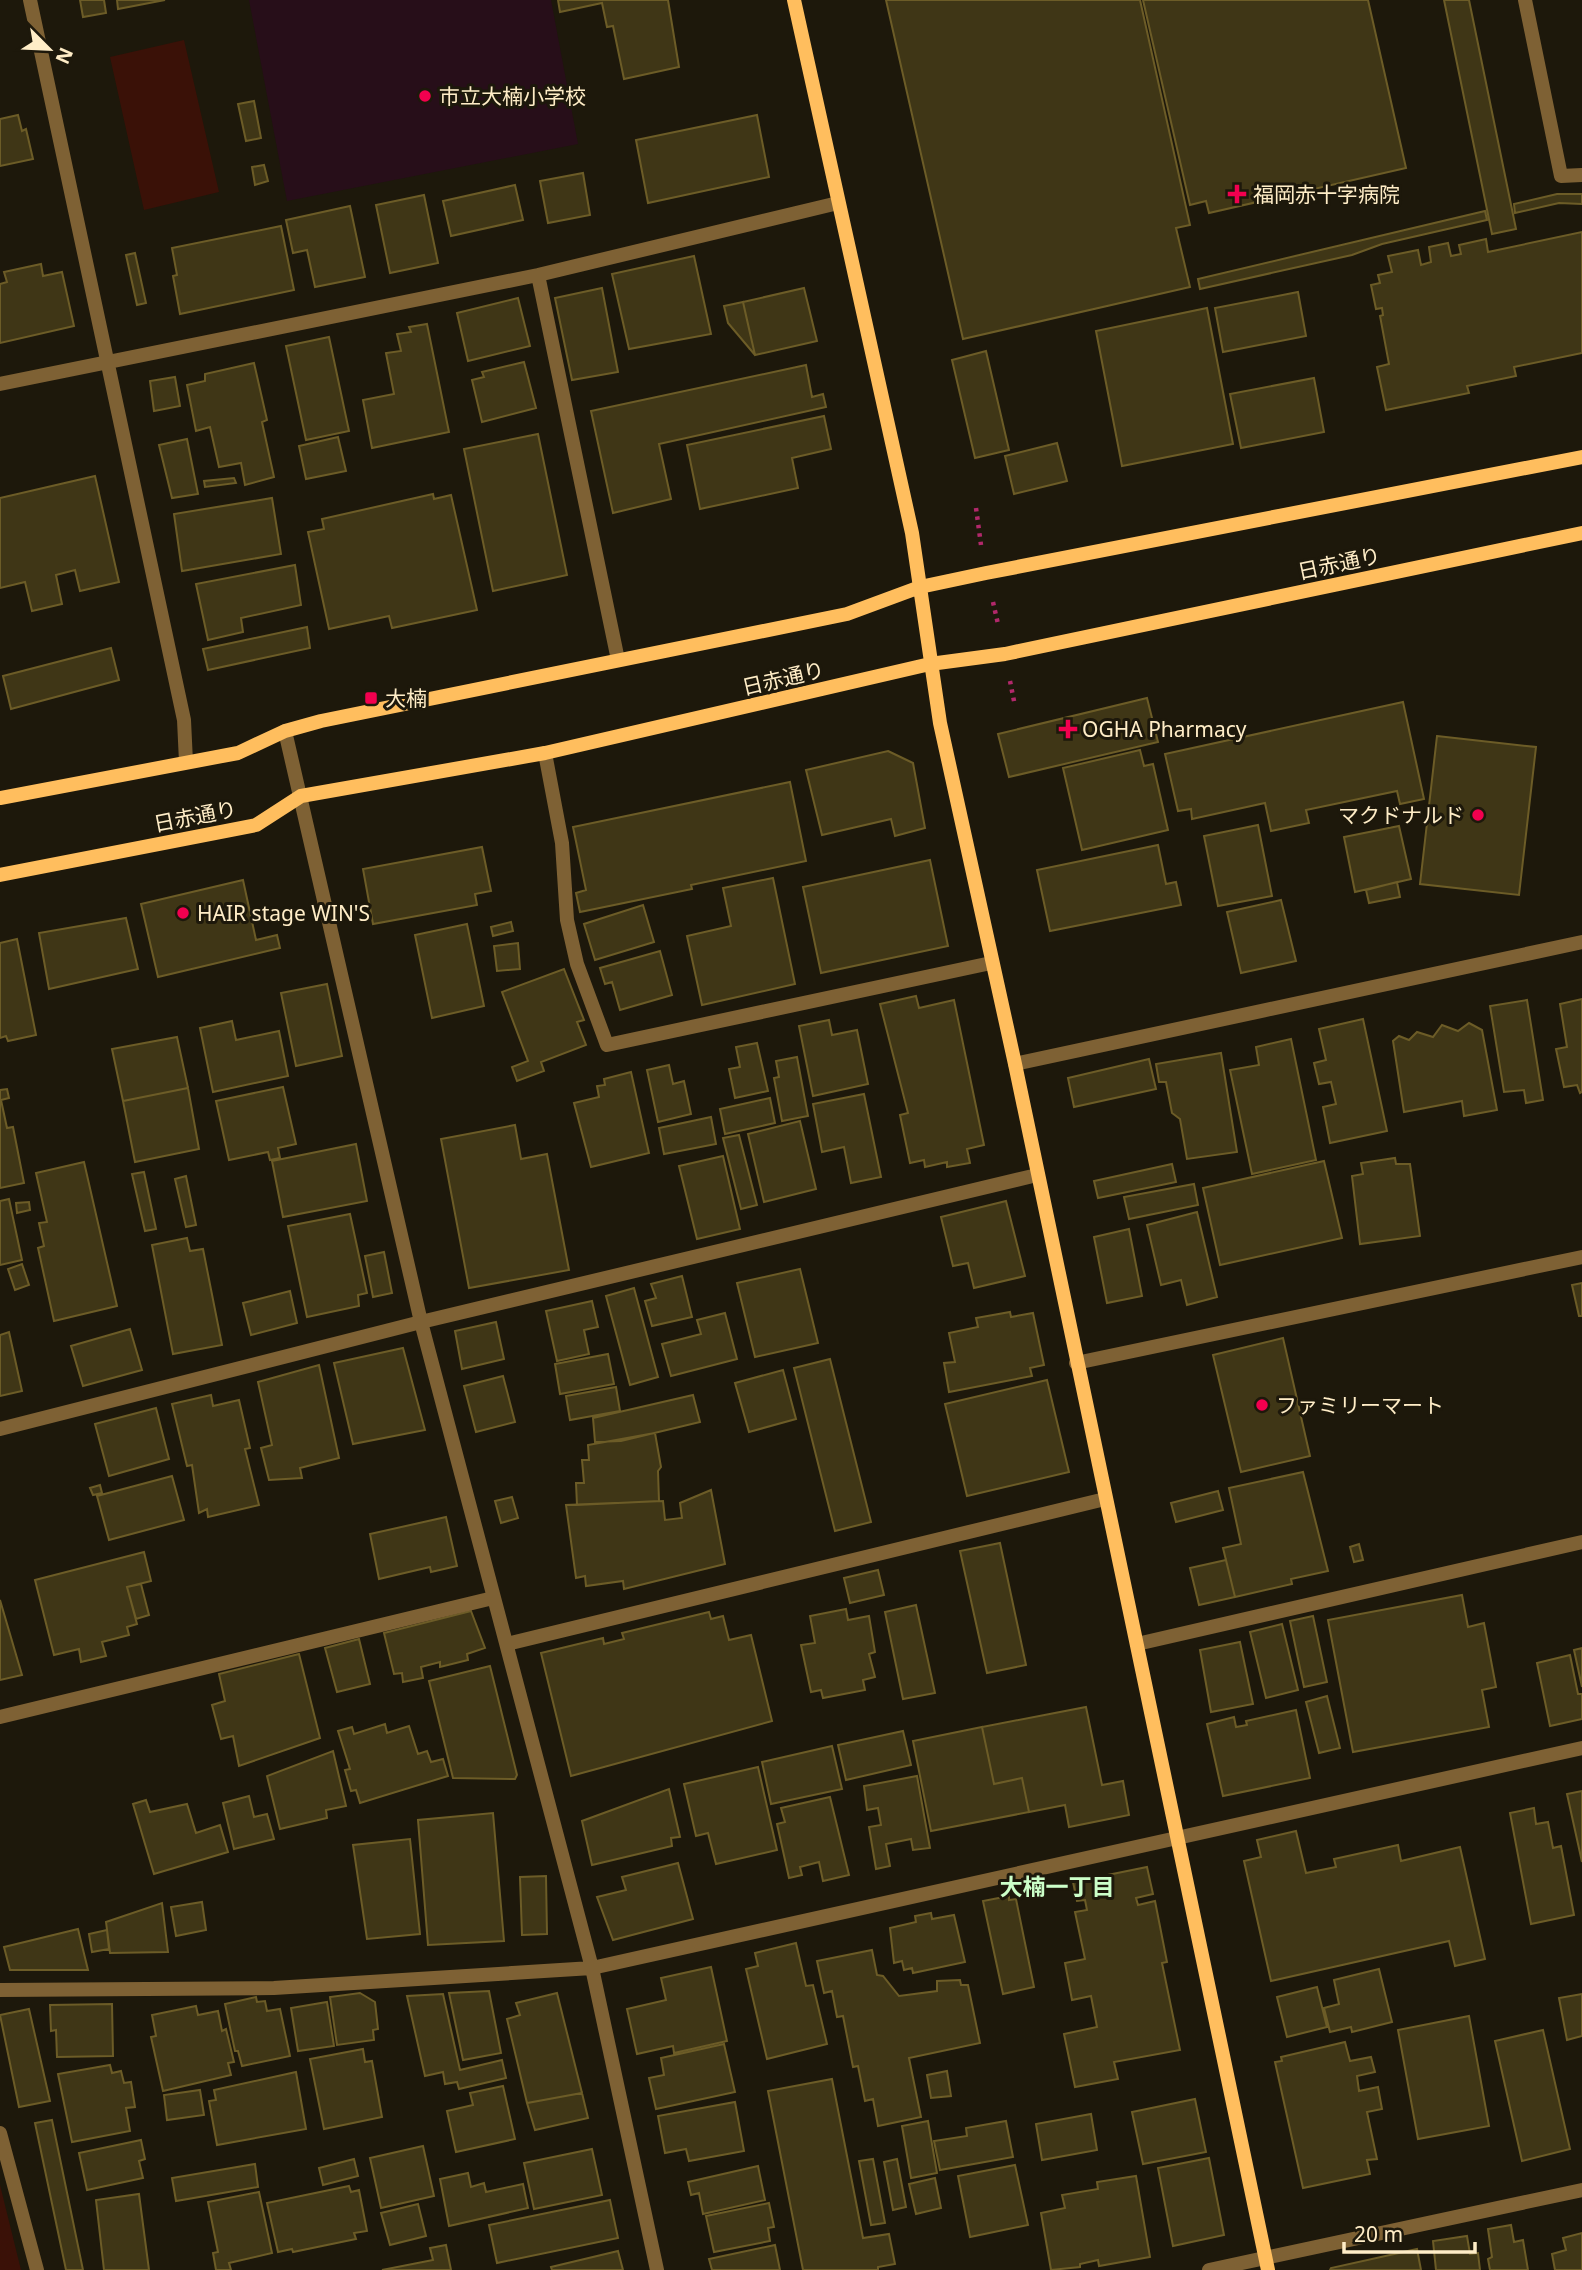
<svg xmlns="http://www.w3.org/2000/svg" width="1582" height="2270" font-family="'Noto Sans','Noto Sans JP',sans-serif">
	<rect width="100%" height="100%" fill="#1d180b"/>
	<path fill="#270e19" d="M249,0h302l27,144 -291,57z"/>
	<path fill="#3a1107" d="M184,40l35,152 -75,18 -34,-153z
		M0,2185l21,85h-21z"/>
	<path fill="#3f3616" stroke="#6c5c27" stroke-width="2" d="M80,0h24l2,13 -23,4z
		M117,0h48l-47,9z
		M558,0h110l11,67 -55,12 -11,-53 -6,1 -5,-24 -42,9z
		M886,0h254l50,225 -14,3 14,59 -227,52z
		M1143,0h225l38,168 -197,45 -3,-12 -16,4z
		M1444,0h25l47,229 -24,5z
		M254,101l7,37 -15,3 -8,-37z
		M18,115l4,16 4,-2 7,30 -33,7v-47z
		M757,115l12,62 -121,26 -12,-63z
		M264,165l4,16 -13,4 -3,-18z
		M583,173l7,42 -42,8 -8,-42z
		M515,185l8,35 -72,16 -8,-35z
		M1557,194h25v10l-23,-1 -44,10 -1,-9z
		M424,195l14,68 -48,10 -14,-68z
		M350,206l15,71 -50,10 -8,-37 -14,3 -7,-33z
		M1485,211l2,9 -105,24 -30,11 -152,34 -2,-10z
		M281,226l13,64 -114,24 -7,-38 4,-1 -5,-27z
		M1582,232v121l-68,14 2,9 -49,10 2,7 -83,17 -9,-43 12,-3 -9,-48 3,-1 -1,-7 -6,1 -5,-24 9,-2 -2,-8 14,-3 -4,-16 30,-6 3,15 10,-3 -2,-15 19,-4 3,13 10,-2 -2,-9 27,-6 2,13z
		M135,253l11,50 -9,2 -11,-50z
		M694,256l17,78 -82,15 -17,-75z
		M41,264l2,12 19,-4 12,54 -74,17v-59l7,-2 -3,-10z
		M602,288l16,84 -46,8 -17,-82z
		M804,288l13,53 -62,14 -12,-53z
		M1298,292l8,44 -83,16 -8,-44z
		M518,298l12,48 -62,15 -11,-48z
		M743,302l4,18 8,35 -27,-32 -4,-17z
		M1207,308l26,136 -111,22 -26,-135z
		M427,324l22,108 -77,16 -9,-48 31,-6 -8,-41 15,-2 -4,-17 14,-2 -2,-5z
		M329,337l20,94 -43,9 -20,-94z
		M986,351l23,99 -34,8 -23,-98z
		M524,362l12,46 -54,14 -10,-42 12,-3 -2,-5z
		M254,363l13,57 -5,2 12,55 -29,8 -4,-22 -22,4 -9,-40 -14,4 -9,-46 18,-4v-7z
		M806,365l6,32 11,-3 3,13 -167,37 12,55 -58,14 -22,-102z
		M175,377l5,29 -26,5 -4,-30z
		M1314,378l10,54 -83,16 -11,-54z
		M824,416l7,33 -39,9 6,30 -98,21 -13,-64z
		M538,434l29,141 -74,16 -29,-142z
		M338,437l8,34 -40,8 -7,-33z
		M187,439l11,55 -26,4 -13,-53z
		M1057,443l10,38 -53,13 -9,-38z
		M95,476l24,106 -39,9 -5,-21 -19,5 6,29 -30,7 -7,-29 -25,6v-90z
		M234,478l2,5 -31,4 -1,-6z
		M433,494l1,5 17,-4 26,115 -85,18 -3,-12 -60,13 -21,-97 16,-3 -2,-10z
		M272,498l9,56 -99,17 -8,-57z
		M295,565l6,40 -60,13 2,14 -35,8 -12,-56z
		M307,627l3,21 -102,22 -5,-21z
		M111,648l8,32 -108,29 -8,-33z
		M1147,698l11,44 -149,35 -11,-43z
		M1403,702l21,97 -24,5 -3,-13 -91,19 3,13 -38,8 -6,-28 -73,16 -1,-10 -13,2 -13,-57z
		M1437,736l99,11 -17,148 -99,-11z
		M1140,750l4,16 9,-2 15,66 -86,20 -19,-82z
		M888,751l25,12 12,65 -30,8 -4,-17 -69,16 -16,-65z
		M790,782l16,79 -115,24 1,4 -112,23 -4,-19 10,-3 -13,-63z
		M1258,825l14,71 -54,10 -14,-70z
		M1399,826l12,53 -56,13 -11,-55z
		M1158,845l8,39 10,-2 5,23 -131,26 -13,-61z
		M482,847l9,44 -16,3 2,11 -104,19 -10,-55z
		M930,860l18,86 -127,27 -18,-86z
		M773,878l22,106 -93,21 -15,-69 44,-10 -8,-38z
		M243,880l13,60 21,-5 3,13 -122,29 -17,-73z
		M1397,882l3,15 -31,6 -3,-13z
		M1281,900l15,61 -55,12 -14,-61z
		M643,905l11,37 -59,18 -11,-36z
		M126,918l12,51 -89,20 -10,-56z
		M511,922l2,9 -20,5 -2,-9z
		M467,924l17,82 -52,12 -17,-83z
		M17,939l19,96 -28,6 -2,-5 -6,2v-95z
		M518,943l2,26 -23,2 -3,-25z
		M660,951l12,44 -52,15 -8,-28 -7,2 -5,-16z
		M564,969l20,51 -7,2 9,23 -45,17 3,9 -27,10 -5,-14 16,-6 -26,-69z
		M327,984l15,72 -46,10 -15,-73z
		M916,996l3,12 35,-8 30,145 -17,4 3,14 -23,4v-5l-22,5 -1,-7 -14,3 -10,-48 8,-2 -28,-109z
		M1582,999v93l-2,1 -3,-8 -13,2 -8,-38 11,-2 -7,-43z
		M1527,1000l16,100 -17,3 -2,-13 -20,2 -14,-86z
		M1363,1019l24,112 -57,12 -7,-36 13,-3 -5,-22 -12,2 -5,-21 12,-3 -7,-31z
		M829,1020l3,15 25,-5 11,54 -55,12 -14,-70z
		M232,1021l4,19 43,-9 9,45 -75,16 -13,-64z
		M1469,1023l13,7 15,80 -33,6 -2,-15 -58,11 -11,-71 6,-5 10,4 8,-8 16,5 9,-12 16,6z
		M177,1037l11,51 -65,13 -11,-52z
		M1291,1039l25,121 -64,14 -22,-104 29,-5 -3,-18z
		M757,1043l11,48 -33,7 -6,-29 11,-2 -4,-20z
		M1221,1053l16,99 -50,7 -7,-40 -8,-6 -6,-31h-7l-3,-18z
		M797,1057l11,59 -26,5 -8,-43 5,-1 -3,-16z
		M1149,1059l7,30 -82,18 -6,-29z
		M669,1065l4,19 11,-3 7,33 -33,8 -11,-52z
		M631,1072l18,81 -58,14 -17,-64 25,-6 -2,-11 8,-1 -1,-6z
		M283,1087l13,57 -18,4 2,10 -10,2 -2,-8 -39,8 -13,-59z
		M188,1088l11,61 -64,13 -12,-61z
		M7,1089l2,9 -8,2 6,28 6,-1 11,56 -24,5v-98z
		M864,1094l17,83 -30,6 -7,-36 -22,5 -9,-48z
		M770,1098l5,25 -50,11 -5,-25z
		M711,1117l5,27 -52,10 -5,-26z
		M800,1121l16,68 -52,13 -16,-68z
		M515,1125l6,34 26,-5 22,116 -100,18 -28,-149z
		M739,1135l18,70 -16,4 -18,-71z
		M356,1144l11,57 -84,16 -11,-56z
		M723,1156l17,73 -43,10 -18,-73z
		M1395,1158l1,6h14l10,72 -60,8 -8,-68 11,-2 -2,-11z
		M1324,1161l18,77 -122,27 -17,-77z
		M84,1162l33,144 -63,15 -16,-73 6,-2 -5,-23 8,-1 -11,-49z
		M1172,1164l4,18 -78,16 -4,-17z
		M144,1172l12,57 -11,2 -13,-57z
		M186,1176l10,49 -10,2 -11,-48z
		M1194,1184l4,21 -69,14 -5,-22z
		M9,1199l13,61 -22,5v-64z
		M1006,1201l19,75 -51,12 -6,-25 -15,3 -12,-49z
		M29,1202l1,8 -13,3 -1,-10z
		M1197,1212l20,85 -30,8 -6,-25 -20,5 -14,-60z
		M350,1214l17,79 -9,2 1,11 -52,11 -19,-91z
		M1129,1229l13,67 -35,7 -13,-66z
		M187,1238l3,13 13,-2 19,96 -49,9 -21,-109z
		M384,1252l8,41 -19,4 -8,-41z
		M22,1264l7,21 -14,5 -7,-21z
		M800,1269l18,74 -63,14 -18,-74z
		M682,1276l10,41 -40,9 -7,-25 11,-3 -5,-14z
		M1582,1283v33h-3l-7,-31z
		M634,1288l24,89 -28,8 -24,-89z
		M290,1291l7,32 -46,12 -8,-32z
		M592,1301l6,26 -14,3 5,24 -32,7 -11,-50z
		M1010,1312l1,5 22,-4 11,52 -14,3 2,8 -83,16 -5,-29 11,-1 -6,-29 29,-6 -2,-9z
		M725,1313l12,46 -66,17 -9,-32 39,-10 -4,-14z
		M496,1322l8,37 -42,10 -7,-38z
		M130,1329l12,41 -59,16 -12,-40z
		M9,1332l13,59 -22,5v-61z
		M1283,1338l27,118 -69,16 -28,-117z
		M403,1348l22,82 -72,14 -19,-81z
		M608,1354l6,30 -54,10 -5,-30z
		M830,1359l41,163 -36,9 -41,-163z
		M319,1365l20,93 -39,10 2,10 -33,2 -8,-32 11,-3 -14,-63z
		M783,1370l13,49 -47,13 -14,-49z
		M503,1376l12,46 -39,10 -12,-46z
		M1047,1380l22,92 -102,24 -22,-92z
		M616,1387l4,24 -50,9 -4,-24z
		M211,1395l2,11 26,-6 11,48 -5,1 14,56 -51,12 -1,-8 -8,4 -7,-48 -5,1 -15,-62z
		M693,1395l7,27 -79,19 -26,1 -2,-24z
		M156,1408l13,51 -60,17 -14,-52z
		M655,1433l6,34 -3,4 1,30 -82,4 -1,-22h8l-2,-23h7l-1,-15z
		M1303,1472l25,99 -37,8 1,5 -57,13 -12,-49 18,-4 -12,-56z
		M172,1476l12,44 -75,20 -12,-44z
		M100,1485l2,8 -9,2 -3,-7z
		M711,1490l14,74 -101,25 -1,-8 -37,5 -1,-10 -9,2 -10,-73 97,-4 2,19 17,-2 -2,-15z
		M1218,1491l5,19 -47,12 -5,-19z
		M512,1497l6,21 -17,5 -6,-22z
		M446,1517l11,49 -26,6 -1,-5 -51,12 -9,-45z
		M1000,1543l26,122 -39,8 -27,-122z
		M1359,1544l4,16 -9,2 -4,-15z
		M144,1552l7,29 -24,6 10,37 -10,3 2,8 -27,7 4,14 -25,6 -2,-13 -25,6 -19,-75z
		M1226,1560l9,37 -36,8 -9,-37z
		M878,1570l6,25 -34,8 -6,-25z
		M141,1584l8,31 -13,4 -9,-32z
		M1462,1595l6,32 16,-4 12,64 -14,3 7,37 -136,25 -25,-132z
		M0,1600l22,75 -22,5z
		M916,1605l19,88 -32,6 -18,-87z
		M846,1609l2,11 21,-4 6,36 -6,2 6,23 -12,3 2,10 -42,8 -2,-8 -10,2 -10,-47 14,-2 -5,-27z
		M471,1611l14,37 -18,6 1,6 -28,7v-5l-19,5 2,11 -20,4 -1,-9 -8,1 -10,-41z
		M709,1612l2,7 12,-3 6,24 22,-5 21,86 -201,55 -30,-123 62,-15 1,6 20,-5 -2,-6z
		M1313,1616l14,66 -23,5 -14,-66z
		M1282,1624l16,66 -32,8 -16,-66z
		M359,1639l11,45 -33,8 -12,-44z
		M1240,1642l13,62 -42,8 -11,-62z
		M1582,1648v39l-8,-37z
		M299,1654l21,84 -81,28 -6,-30 -12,3 -9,-34 13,-4 -6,-27z
		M1570,1655l8,39h4v25l-32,7 -13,-63z
		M490,1666l27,109 -2,4 -62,-1 -24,-97z
		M1327,1696l13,52 -21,5 -13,-51z
		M1086,1707l16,78 21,-4 6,34 -60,12 -4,-22 -36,7 -7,-34 -28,6 -12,-57z
		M1296,1710l14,68 -87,18 -16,-72 27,-7 2,10 11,-2 -1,-4z
		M385,1724l2,9 22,-7 9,28 9,-3 4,11 12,-3 5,17 -88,27 -4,-13 -5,1 -6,-21 5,-1 -12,-38 14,-4 2,7z
		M982,1727l12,57 28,-6 7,34 -98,19 -18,-90z
		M903,1731l8,34 -65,15 -8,-35z
		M832,1746l10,43 -71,15 -9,-42z
		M333,1751l13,55 -20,4 1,8 -47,11 -13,-53z
		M758,1767l19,83 -61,14 -8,-31 -12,3 -12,-52z
		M917,1776l13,72 -17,2 -2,-11 -25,5 4,22 -14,3 -7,-42 12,-2 -3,-17 -11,2 -3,-24z
		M669,1789l11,48 -9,1 1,8 -80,19 -10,-44z
		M1582,1791v71l-15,-68z
		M249,1796l5,21 13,-3 7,25 -40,10 -11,-46z
		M830,1797l19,78 -26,6 -4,-19 -19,5 2,8 -13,3 -12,-54 8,-2 -4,-14z
		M146,1800l4,12 37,-8 9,29 24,-8 8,27 -74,22 -21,-70z
		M1534,1808l2,16 12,-2 5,26 8,-2 13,69 -43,9 -21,-111z
		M493,1813l11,128 -76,4 -10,-125z
		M1296,1831l10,42 30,-6 -2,-8 64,-14 3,16 59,-14 25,112 -30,7 -6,-25 -178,40 -27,-120 17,-4 -4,-17z
		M410,1839l10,95 -53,5 -14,-94z
		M678,1863l15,56 -80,21 -16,-43 29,-7 -4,-13z
		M1147,1867l6,27 -17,4 2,7 17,-4 12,61 -5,1 18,87 -66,12 4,17 -43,8 -11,-53 33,-7 -6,-31 -19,4 -7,-37 20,-4 -10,-47 12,-2 -2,-10 -8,1 -4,-19z
		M546,1876l1,58 -25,1 -2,-58z
		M1009,1896v4l7,-1 18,88 -31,7 -20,-93z
		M202,1902l4,28 -30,6 -5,-29z
		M162,1903l6,49 -58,1 -4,-31z
		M931,1913l1,6 22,-4 11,47 -52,11 -1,-5 -8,2 -2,-9 -8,2 -4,-35 26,-6 -1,-6z
		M78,1929l10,41h-78l-6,-23z
		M107,1930l2,19 -17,3 -3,-18z
		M796,1943l10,43 7,-1 14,59 -60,15 -21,-90 12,-3 -3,-13z
		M872,1950l5,25 6,1 16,20 38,-5v-10l23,-1 1,5h7l12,58 -71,15 12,59 -43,9 -5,-27 -8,2 -7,-35 -5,1 -10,-51 -6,1 -5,-26 -8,2 -7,-32z
		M711,1967l16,74 -53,12 -1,-7 -36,8 -10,-45 39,-9 -5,-22z
		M1379,1969l13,53 -40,10 -1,-5 -21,5 -6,-24 15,-4 -5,-24z
		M1317,1987l10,40 -40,10 -10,-40z
		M489,1991l12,62 -38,7 -14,-67z
		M360,1993l15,9 3,27 -5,1 1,10 -37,5 -7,-48z
		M557,1993l25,100 -55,10 -20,-84 13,-4 -4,-12z
		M443,1994l17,76 42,-10 4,18 -47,11 -2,-7 -12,2 -2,-12 -18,4 -18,-80z
		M1582,1994v42l-15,4 -8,-42z
		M256,1997l1,5 8,-1 2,10 13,-2 10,47 -48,10 -4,-15h-3l-10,-47z
		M327,2002l7,44 -36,5 -7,-43z
		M112,2004l1,52 -56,1 -1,-27 -5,1 -1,-26z
		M196,2006l2,9 20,-4 4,20 4,-2 8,33 -6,1 3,12 -68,16 -12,-54 5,-1 -4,-21z
		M29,2009l21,92 -31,6 -19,-92z
		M1469,2016l20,110 -71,13 -20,-109z
		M1543,2030l27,119 -48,12 -27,-120z
		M1345,2042l5,19 21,-4 4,15 -18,4 2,15 19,-4 4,22 -15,3 10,47 -10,1 3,14 -67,14 -28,-126 7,-1 -1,-4z
		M724,2044l11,48 -79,17 -7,-31 15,-3 -3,-17z
		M363,2049l2,13 7,-1 10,56 -58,12 -14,-70z
		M110,2065l2,8 9,-2 3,12 7,-1 4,25 -9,1 4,23 -58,11 -14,-68z
		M947,2071l4,25 -20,2 -4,-23z
		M296,2072l10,57 -89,16 -8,-44 7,-1 -2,-10z
		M832,2079l31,159 26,-4 6,30 -17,3v3h-75l-35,-179z
		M503,2086l12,53 -59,13 -9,-41 26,-6 -3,-12z
		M200,2090l4,25 -37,5 -3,-25z
		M582,2093l6,25 -53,12 -8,-27z
		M1195,2099l11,53 -63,12 -11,-52z
		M735,2102l9,49 -55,10 -3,-12 -21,4 -7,-37z
		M1091,2114l6,36 -55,10 -6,-36z
		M52,2120l31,150h-17l-31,-147z
		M928,2121l9,52 -26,5 -9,-52z
		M1006,2121l7,36 -73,13 -6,-29 33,-5 -1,-8z
		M141,2140l4,19 -6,2 4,17 -56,12 -8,-37z
		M423,2146l11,50 -53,12 -11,-50z
		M592,2149l10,46 -68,14 -10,-46z
		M1209,2158l15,77 -51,11 -15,-78z
		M354,2159l4,17 -35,9 -4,-17z
		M873,2159l12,64 -14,2 -12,-64z
		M897,2159l9,48 -13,3 -9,-48z
		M255,2164l3,23 -82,14 -4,-23z
		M1015,2165l13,60 -58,12 -12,-61z
		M758,2166l7,34 -62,14 -4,-21 -8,2 -3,-13z
		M468,2173l3,14 13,-4 2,9 37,-8 5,24 -79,18 -9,-47z
		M1136,2176l14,81 -51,9 -1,-6 -18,4v3l-29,3 -10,-57 24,-5 -3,-13 36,-6 -1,-7z
		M935,2178l6,30 -25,6 -7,-30z
		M349,2186l2,6 8,-2 8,41 -13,2 2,6 -63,13 -1,-3 -14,3 -11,-49z
		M259,2192l13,61 -43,10 2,7h-15l-3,-17 5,-1 -10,-50z
		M139,2194l10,76h-45l-8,-70z
		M610,2200l8,38 -121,25 -8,-38z
		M769,2203l5,24 -6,1 2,13 -56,11 -8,-36z
		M418,2204l8,32 -36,9 -9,-32z
		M1511,2225l3,17 9,-2 5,30h-38l-2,-11 4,-2 -4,-28z
		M1582,2233v37h-27l-3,-16 14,-4 -3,-12z
		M1467,2236l3,18 8,-1 2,17h-44l-3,-29z
		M446,2245l5,25h-69l51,-10 -3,-12z
		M775,2245l5,25h-68l-3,-11z
		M1417,2249l4,21h-91l1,-2z
		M618,2251l5,19h-71l-1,-3z"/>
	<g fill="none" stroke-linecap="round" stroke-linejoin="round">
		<path stroke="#b2286b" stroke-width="4.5" stroke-dasharray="3.5 5" stroke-linecap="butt" d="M976,508l5,37
			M993,602l5,22
			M1010,681l5,25"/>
		<path stroke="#7e6134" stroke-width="14" d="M1525,0l36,176 21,-1"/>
		<path stroke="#7e6134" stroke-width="14" d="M30,0l154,720 2,42
			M538,275l80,385
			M0,384l538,-109 300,-72
			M285,731l136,591 171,646 65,302
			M545,753l17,90 5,77 10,44 30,81 384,-82
			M1015,1064l567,-122
			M1076,1363l506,-106
			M0,1429l421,-107 616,-147
			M507,1644l598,-145
			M1137,1644l445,-102
			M0,1717l493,-119
			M0,1990l274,-2 318,-20 990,-220
			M0,2133l37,137
			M1209,2270l373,-80"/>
		<path stroke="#ffbe5e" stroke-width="14" d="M794,0l118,533 28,190 75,341 253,1206
			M0,798l238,-45 47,-22 36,-10 526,-107 73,-27 66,-14 596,-116
			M0,875l256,-50 45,-29 244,-43 385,-89 75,-10 577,-121"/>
	</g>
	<g fill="#f2004f" stroke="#1d180b" stroke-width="2.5">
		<circle cx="425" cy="96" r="7"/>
		<path d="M1233.5 183.5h7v7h7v7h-7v7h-7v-7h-7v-7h7z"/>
		<rect x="364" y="691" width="14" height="14" rx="3.5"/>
		<path d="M1064.5 718.5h7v7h7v7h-7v7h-7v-7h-7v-7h7z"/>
		<circle cx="1478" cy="815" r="7"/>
		<circle cx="183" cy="913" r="7"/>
		<circle cx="1262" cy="1405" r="7"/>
	</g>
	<g text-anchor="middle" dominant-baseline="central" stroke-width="6" stroke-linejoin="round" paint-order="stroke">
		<g font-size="21" fill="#ffedc7" stroke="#1d180b" text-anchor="start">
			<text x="439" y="96">市立大楠小学校</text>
			<text x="1253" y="194">福岡赤十字病院</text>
			<text x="385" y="698">大楠</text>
			<text x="1082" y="729">OGHA Pharmacy</text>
			<text x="1464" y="815" text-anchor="end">マクドナルド</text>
			<text x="197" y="913">HAIR stage WIN'S</text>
			<text x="1276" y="1405">ファミリーマート</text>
		</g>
		<g font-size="21" fill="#ffedc7" stroke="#1d180b">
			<text transform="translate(1339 563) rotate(-12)">日赤通り</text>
			<text transform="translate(783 678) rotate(-13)">日赤通り</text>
			<text transform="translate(195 816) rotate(-11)">日赤通り</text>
		</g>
		<g font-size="23" font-weight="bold" fill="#ccffc9" stroke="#1d180b">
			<text x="1057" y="1886">大楠一丁目</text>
		</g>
	</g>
	<g transform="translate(49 49) rotate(114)" stroke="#1d180b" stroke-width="5" paint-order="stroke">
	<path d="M0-5L12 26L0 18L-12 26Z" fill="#ffedc7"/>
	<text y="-10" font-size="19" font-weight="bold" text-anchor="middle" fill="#ffedc7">N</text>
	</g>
	<path d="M1344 2242v10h131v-10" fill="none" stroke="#ffedc7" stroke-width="3.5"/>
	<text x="1354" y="2242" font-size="21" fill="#ffedc7" stroke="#1d180b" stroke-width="5" paint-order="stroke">20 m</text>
</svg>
